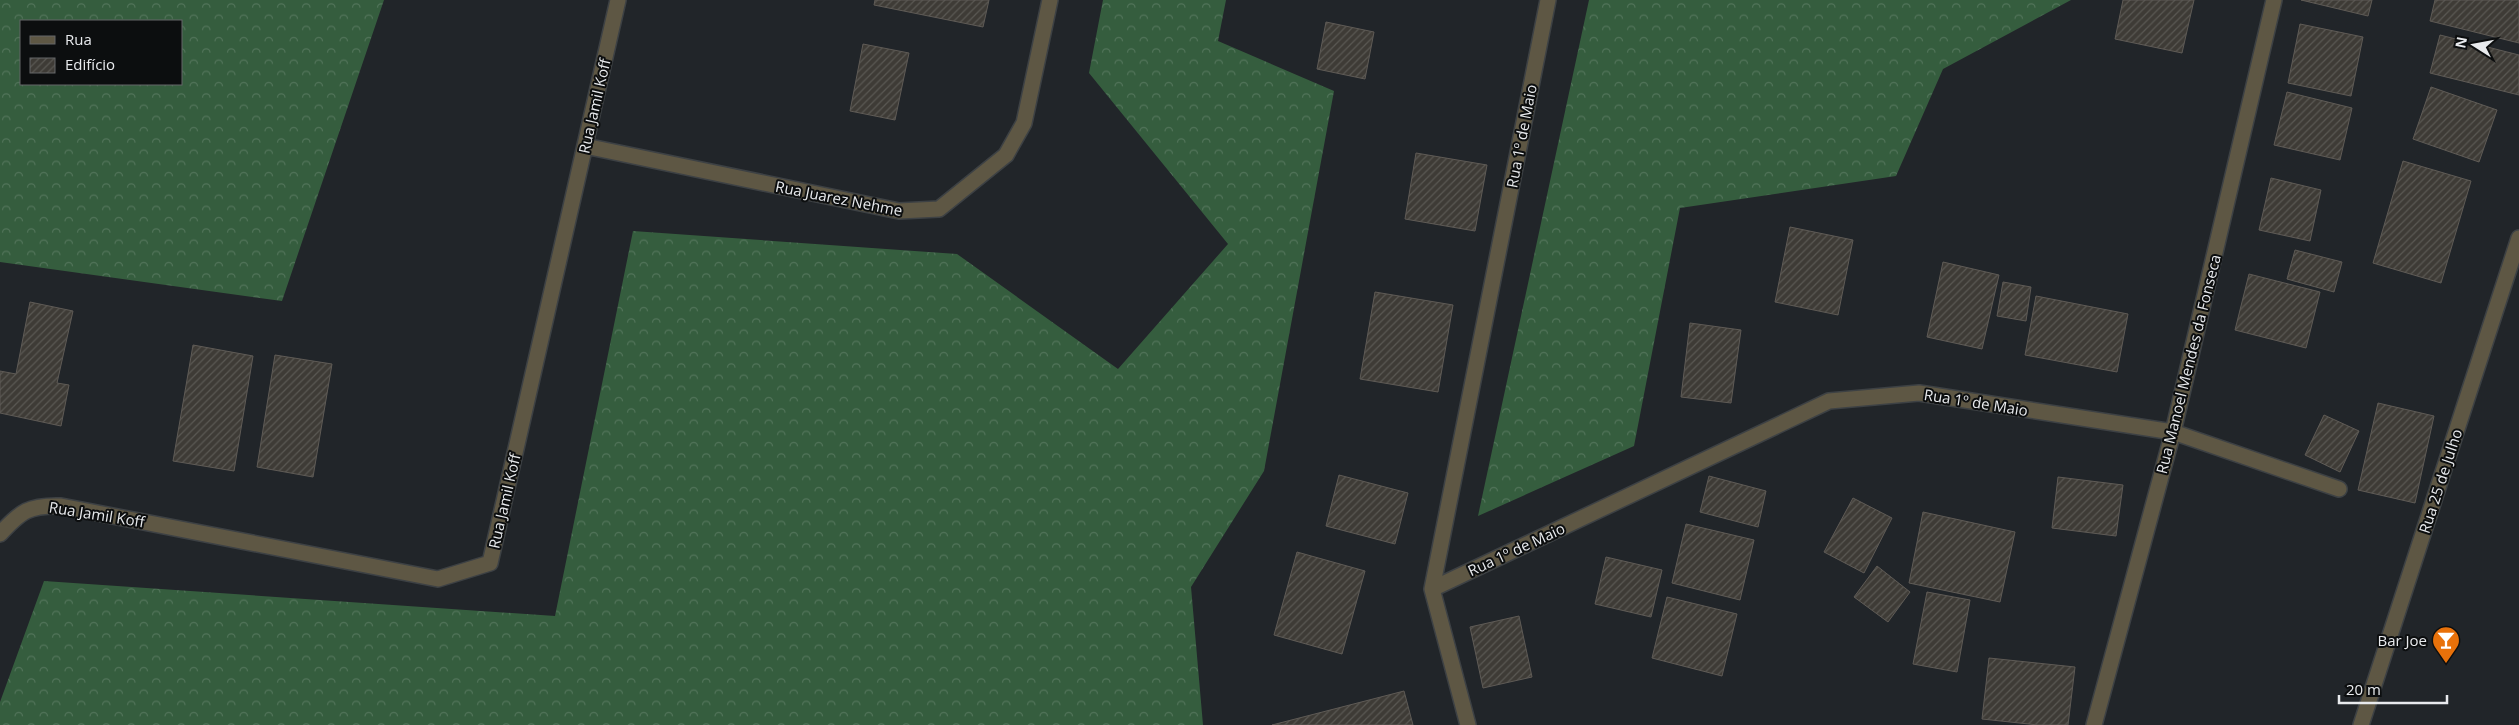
<svg xmlns="http://www.w3.org/2000/svg" width="2519" height="725" font-family="'Open Sans',sans-serif">
	<defs>
		<pattern id="forest-crowns" width="20" height="18" patternUnits="userSpaceOnUse" patternTransform="scale(1.25)"><rect width="20" height="18" fill="#355d3e"/><path d="M2 6a3 3 0 1 1 6 0M12 15a3 3 0 1 1 6 0" fill="none" stroke="#52745a"/></pattern>
		<pattern id="building-hatch" width="6" height="6" patternUnits="userSpaceOnUse" patternTransform="scale(1.25)"><rect width="6" height="6" fill="#3e3b36"/><path d="M-1 1l2-2M0 6l6-6M5 7l2-2" fill="none" stroke="#5a5853"/></pattern>
	</defs>
	<rect width="100%" height="100%" fill="#212529"/>
	<path fill="url(#forest-crowns)" fill-rule="evenodd" d="M0,0h384l-102,301 -282,-39zM181,21v63h-160v-63z
		M1103,0h123l-8,41 116,50 -70,380 -73,116 12,138h-1203v-23l44,-121 511,35 78,-385 324,23 161,115 110,-125 -139,-171z
		M1589,0h482l-128,69 -47,107 -216,32 -46,238 -156,70z"/>
	<path fill="url(#building-hatch)" stroke="#5f5b56" d="M875,0h114l-6,27 -109,-22z
		M2123,0h71l-12,53 -67,-14z
		M2301,0h71l-4,16z
		M2435,0h84v43l-89,-22z
		M1326,22l48,10 -9,47 -48,-10z
		M2300,24l63,13 -12,59 -63,-13z
		M2440,35l79,20v40l-89,-22z
		M863,44l46,9 -14,67 -45,-9z
		M2431,87l66,23 -18,52 -66,-23z
		M2287,92l65,16 -12,52 -66,-15z
		M1416,153l71,12 -12,66 -70,-12z
		M2403,161l68,20 -30,102 -68,-20z
		M2271,178l50,12 -11,51 -51,-11z
		M1790,227l63,13 -15,75 -63,-13z
		M2295,250l47,12 -8,30 -47,-13z
		M1943,262l56,13 -17,74 -55,-12z
		M2249,274l71,18 -14,56 -71,-18z
		M2003,282l28,5 -5,34 -29,-5z
		M1375,292l78,13 -15,87 -78,-13z
		M2036,296l92,18 -11,58 -92,-17z
		M30,302l43,9 -16,72 12,2 -8,41 -61,-13v-42l16,3z
		M1690,323l51,7 -10,73 -50,-6z
		M193,345l60,11 -19,115 -61,-10z
		M275,355l57,9 -19,113 -56,-10z
		M2378,403l56,13 -19,87 -57,-13z
		M2324,415l35,16 -19,41 -35,-17z
		M1339,475l69,18 -13,51 -69,-18z
		M1709,476l57,15 -8,36 -58,-15z
		M2058,477l65,8 -7,51 -64,-8z
		M1853,498l39,20 -28,55 -40,-21z
		M1923,512l92,20 -15,70 -91,-19z
		M1686,524l68,16 -14,60 -68,-17z
		M1297,552l68,19 -23,83 -68,-19z
		M1606,557l56,13 -11,47 -56,-13z
		M1877,566l33,26 -22,30 -34,-25z
		M1927,592l43,8 -13,72 -44,-8z
		M1667,597l70,17 -15,62 -70,-18z
		M1519,616l13,61 -49,11 -13,-61z
		M1989,658l86,9 -7,58h-30l-56,-6z
		M1404,691l9,34h-141z"/>
	<g fill="none" stroke-linecap="round" stroke-linejoin="round">
		<g stroke="#3d4144" stroke-width="18">
			<path id="minor" d="M585,146l314,65 40,-2 67,-54 18,-32 26,-123
				M0,534c21,-23 29,-29 61,-28l377,73 52,-16 128,-563
				M1432,589l397,-188 90,-8 254,39 166,57
				M1468,725l-36,-136 116,-589
				M2094,725l79,-293 101,-432
				M2361,725l158,-487"/>
		</g>
		<use href="#minor" stroke="#5e5744" stroke-width="15"/>
	</g>
	<defs>
		<g id="bar-pin" transform="scale(1.4375)"><path d="M0 17L-7.5 6A9.5 9.5 0 1 1 7.5 6Z" fill="#e8710a" stroke="#0c0e0f"/><path d="M-6-5H6L.8 .8V4.5H3.5V6h-7V4.5H-.8V.8Z" fill="#fff"/></g>
	</defs>
	<g fill-rule="evenodd">
		<use href="#bar-pin" x="2446" y="640"/>
	</g>
	<g text-anchor="middle" dominant-baseline="central" stroke-width="4" stroke-linejoin="round" paint-order="stroke">
		<g font-size="15" fill="#e8eaed" stroke="#0c0e0f">
			<text transform="translate(594 106) rotate(-77)">Rua Jamil Koff</text>
			<text transform="translate(1521 136) rotate(-79)">Rua 1º de Maio</text>
			<text transform="translate(839 198) rotate(11)">Rua Juarez Nehme</text>
			<text transform="translate(2188 364) rotate(-76)">Rua Manoel Mendes da Fonseca</text>
			<text transform="translate(1976 402) rotate(9)">Rua 1º de Maio</text>
			<text transform="translate(2440 481) rotate(-72)">Rua 25 de Julho</text>
			<text transform="translate(504 501) rotate(-77)">Rua Jamil Koff</text>
			<text transform="translate(97 514) rotate(9)">Rua Jamil Koff</text>
			<text transform="translate(1516 549) rotate(-25)">Rua 1º de Maio</text>
		</g>
		<g font-size="15" fill="#e8eaed" stroke="#0c0e0f" text-anchor="end">
			<text x="2427" y="640">Bar Joe</text>
		</g>
	</g>
	<rect x="20" y="20" width="162" height="65" fill="#0c0e0f" stroke="#646668"/>
	<rect x="30" y="36" width="25" height="8" fill="#5e5744" stroke="#646668"/>
	<text x="65" y="45" font-size="15" fill="#e8eaed">Rua</text>
	<rect x="30" y="58" width="25" height="15" fill="url(#building-hatch)" stroke="#646668"/>
	<text x="65" y="70" font-size="15" fill="#e8eaed">Edifício</text>
	<g transform="translate(2474 45) rotate(281)" stroke="#0c0e0f" stroke-width="4" paint-order="stroke">
	<path d="M0-4L9 19L0 12L-9 19Z" fill="#e8eaed"/>
	<text y="-8" font-size="14" font-weight="bold" text-anchor="middle" fill="#e8eaed">N</text>
	</g>
	<path d="M2339 695v8h108v-8" fill="none" stroke="#e8eaed" stroke-width="2.5"/>
	<text x="2346" y="695" font-size="15" fill="#e8eaed" stroke="#0c0e0f" stroke-width="4" paint-order="stroke">20 m</text>
</svg>
